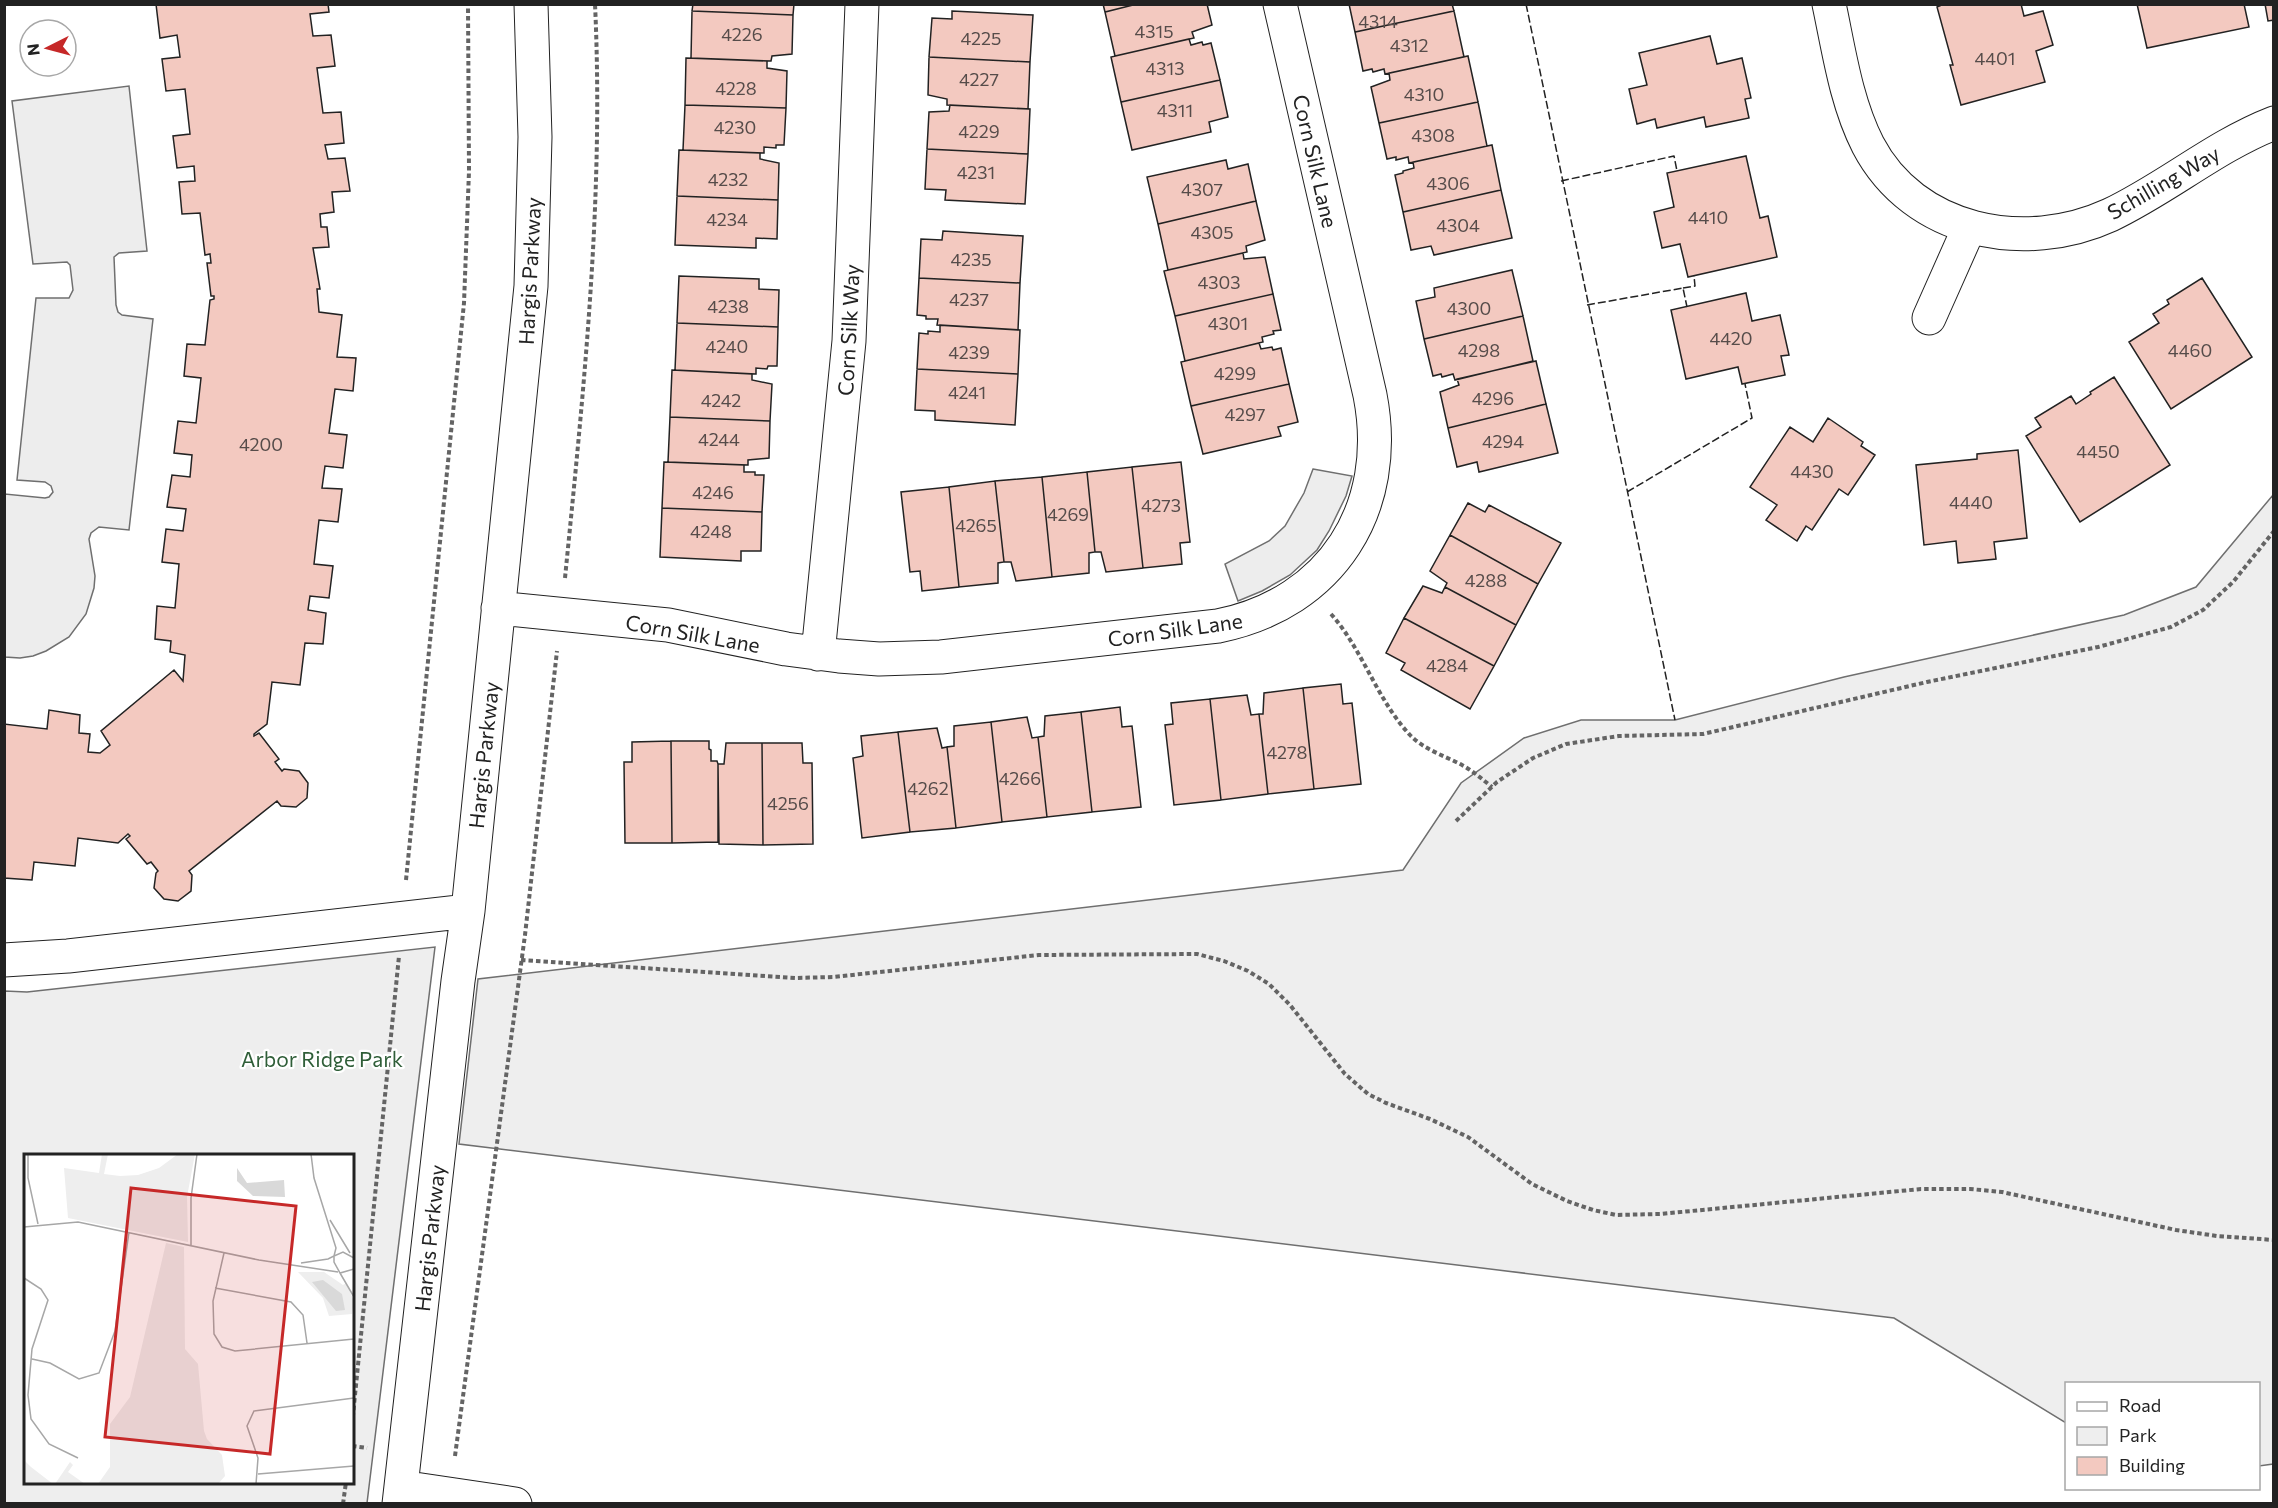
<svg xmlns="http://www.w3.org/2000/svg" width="2278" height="1508" font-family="Commissioner,sans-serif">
	<rect width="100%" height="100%" fill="#fff"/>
	<path fill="#eee" stroke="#6f6f6f" stroke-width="1.5" fill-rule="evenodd" d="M2273,495v969l-14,2 -1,-82h-192v39l-172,-105 -1435,-174 19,-165 925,-109 58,-87 63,-45 57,-18h94l169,-43 280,-62 72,-28z
		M435,947l-68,556h-362v-512l22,1zM26,1156h326v326h-326z"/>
	<path fill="#ededed" stroke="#6f6f6f" stroke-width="1.5" d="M129,86l18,165 -28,2 -5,4 2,48 2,7 4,3 31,4 -24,211 -30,-3 -8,6 -2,6 6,37 -1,12 -8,26 -17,23 -23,14 -13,5 -13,2 -15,-1v-163l40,4 4,-1 4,-5 -2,-6 -6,-4 -28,-2 19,-182h33l4,-8 -3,-25 -3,-3 -34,2 -21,-163z
		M1313,469l39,7 -6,20 -17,35 -12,19 -27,25 -28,16 -24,10 -13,-37 44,-23 16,-15 19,-33z"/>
	<path fill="#f3c9c0" stroke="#222" stroke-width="1.5" d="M156,4h172l1,8 -19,2 3,22 18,-1 4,31 -18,2 6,45 18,-1 3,31 -19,2 3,14 17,-1 5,33 -18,1 2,20 -14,2 1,13h6l2,20 -16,1 7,41h-3l2,23 23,3 -5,42 19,1 -3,33 -18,-2 -6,44 18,2 -4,33 -18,-2 -3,22 20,1 -4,33 -19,-2 -5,44 19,2 -4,32 -19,-2 -2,14 18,3 -3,31 -18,-1 -5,42 -28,-3 -5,42 -13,10v2l5,-3 20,26 -4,3 7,9 2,-2 15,2 9,12 -1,15 -11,9 -15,-1 -4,-5 -88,70 3,4 -1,16 -13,10 -14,-2 -10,-11 2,-15 2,-2 -7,-9 -4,2 -21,-25 4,-3 -2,-2 -10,9 -40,-5 -3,28 -41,-4 -2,18 -28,-2v-154l43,5 2,-19 31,5 -1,18 11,1 -2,18 12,1 10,-8 -9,-14 73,-61 9,11 2,-26 -15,-3 1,-11 -16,-2 2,-33 18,2 4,-44 -17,-2 4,-33 17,2 3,-22 -19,-2 5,-32 18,2 2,-22 -18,-2 4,-32 18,2 5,-45 -17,-2 3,-32 18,1 5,-45 4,-1v-3h-3l-4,-33h4l-1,-9 -5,1 -5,-42 -18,1 -3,-32 16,-1 -1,-15 -17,2 -4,-32 17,-2 -5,-45 -19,2 -4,-32 18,-2 -3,-22 -17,3z
		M693,4h101l-1,11 -101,-4z
		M1103,4h34l-32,8z
		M1137,4h70l5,21 -20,7 2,6 -79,18 -10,-44z
		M1349,4h103l2,7 -99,21z
		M1944,4h77l3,12 19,-5 10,34 -17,6 9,31 -84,23 -11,-40h3l-16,-58z
		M2137,4h107l5,23 -102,21z
		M2265,4h9v16l-6,1z
		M692,11l101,4 -1,39 -20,2 -1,5 -80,-3z
		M952,11l81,4 -3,47 -101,-5 3,-39 20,1z
		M1454,11l10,46 -79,17 -1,-5 -11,3 -1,-3 -9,2 -8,-39z
		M1710,36l7,28 25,-6 9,40 -6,1 4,19 -43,9 -2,-10 -47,11 -2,-9 -18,5 -8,-35 18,-4 -8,-32z
		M1189,39l2,6 11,-3 1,3 8,-2 9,37 -99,22 -10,-45z
		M1468,56l10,46 -99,21 -8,-36 19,-7 -1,-7z
		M929,57l101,5 -2,47 -81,-4v-6l-19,-4z
		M686,58l81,3v7l20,3 -1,37 -101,-3z
		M1220,80l8,37 -19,5 2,10 -79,18 -11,-48z
		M1478,102l9,44 -78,17 -1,-6 -12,3v-3l-9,2 -8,-36z
		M685,105l101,3 -2,37h-8v3l-12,-1v6l-81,-3z
		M950,105l80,4 -2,45 -101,-5 2,-37 20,-1z
		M1492,145l9,45 -98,22 -8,-37 8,-2v-2l11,-3 -1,-6z
		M927,149l101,5 -3,50 -80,-4 1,-10 -21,-1z
		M679,150l81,3v6l19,4 -1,37 -101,-4z
		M1746,156l14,62 8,-2 9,41 -89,20 -8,-33 -18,4 -8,-36 20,-5 -7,-34z
		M1226,160l2,9 20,-5 8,37 -98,23 -11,-47z
		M1501,190l11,48 -78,17 -3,-9 -20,4 -8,-38z
		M677,196l101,4 -1,39 -21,-1v10l-81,-3z
		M1256,201l9,39 -19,6 1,6 -79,18 -10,-46z
		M943,231l80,5 -3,47 -101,-5 2,-39 21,1z
		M1243,253l1,6 21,-2 8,37 -98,22 -11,-45z
		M1512,270l11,46 -99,23 -8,-38 19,-4 -1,-9z
		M679,276l80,3v10l20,1 -1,37 -101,-4z
		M919,278l101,5 -2,47 -81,-5 1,-6h-12v-3l-9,-1z
		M2202,278l50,79 -81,52 -42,-67 30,-19 -6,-9 16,-10 -2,-4z
		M1746,293l6,28 28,-6 9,40 -8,1 4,19 -43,9 -4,-17 -52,12 -15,-69z
		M1273,294l8,36 -8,1 1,3 -12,3 1,5 -78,19 -10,-45z
		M1523,316l10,45 -78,19 -2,-6 -11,3 -1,-3 -8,2 -9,-37z
		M677,323l101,4 -1,39h-9l-1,3 -11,-1v6l-81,-4z
		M940,325l80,5 -2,44 -101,-5 2,-36 9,1v-3l12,1z
		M1259,343l2,6 11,-2 1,3 8,-2 8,36 -98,22 -10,-44z
		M1536,361l10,43 -98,24 -8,-36 19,-7 -2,-6z
		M917,369l101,5 -3,51 -80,-5v-9l-20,-1z
		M672,370l80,4v6l20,4 -2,37 -100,-4z
		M2114,377l56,88 -90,57 -54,-86 15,-9 -6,-9 36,-22 5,8 15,-10 -1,-2z
		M1289,384l9,38 -20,5 3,9 -78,18 -12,-48z
		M1546,404l12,49 -79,19 -2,-10 -20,5 -9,-39z
		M670,417l100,4 -1,37 -21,2v5l-80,-3z
		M1828,418l35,24 -2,4 14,9 -27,40 -9,-6 -27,41 -6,-4 -9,15 -31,-21 11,-15 -27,-18 40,-60 23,15z
		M2018,450l9,88 -33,4 2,17 -38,4 -2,-22 -32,4 -8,-80 61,-6v-5z
		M664,462l80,3v7h11v3h9l-2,37 -100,-4z
		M1181,462l9,80 -10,1 2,21 -39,4 -11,-101z
		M1132,467l11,101 -37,4 -5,-20h-6l-8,-80z
		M1087,472l8,80 -6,1v20l-37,4 -10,-100z
		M1042,477l10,100 -36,4 -5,-19h-7l-9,-81z
		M995,481l9,81 -6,1v20l-39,4 -10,-100z
		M949,487l10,100 -37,4 -2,-20 -10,1 -9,-80z
		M1468,503l17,9 4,-7 72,38 -23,41 -88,-49z
		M662,508l100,4 -1,39h-20v10l-81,-4z
		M1450,535l88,49 -22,41 -71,-38 2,-4 -17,-12z
		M1423,586l19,7 3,-6 71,38 -22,41 -90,-48z
		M1404,618l90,48 -24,43 -69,-39 4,-7 -19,-10z
		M1341,684l2,20 9,-1 9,81 -47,5 -11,-101z
		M1303,688l11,101 -46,5 -9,-80h4l1,-21z
		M1247,695l4,20 8,-1 9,80 -47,6 -11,-101z
		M1210,699l11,101 -47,5 -9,-80 8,-1 -2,-21z
		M1120,707l2,20 10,-1 9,81 -49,5 -11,-100z
		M1081,712l11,100 -45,5 -9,-80 6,-1 1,-20z
		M1027,717l5,21 6,-1 9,80 -45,5 -11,-100z
		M991,722l11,100 -46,6 -9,-81 7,-1v-20z
		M937,728l5,20 5,-1 9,81 -46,4 -12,-100z
		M898,732l12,100 -48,6 -9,-80 10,-2 -2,-20z
		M671,741h38v8l2,1v11h6l1,3v78l-46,1z
		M671,741l1,102h-47l-1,-81h8v-20z
		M726,743h36l1,102 -44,-1 -1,-80h6z
		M762,743h40l1,20h9l1,81 -50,1z"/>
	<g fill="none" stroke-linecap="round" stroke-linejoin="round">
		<g stroke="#222" stroke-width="35">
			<path id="minor" d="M1829,4c10,47 17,98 39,141 46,88 157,109 242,70 57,-27 105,-69 164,-92
				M1929,318l40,-90
				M498,608l170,17 118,24 53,7 40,3 62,-2 277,-31c114,-23 174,-118 152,-231l-90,-391
				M818,654l31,-313 13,-337
				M4,960l64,-4 400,-45
				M401,1487l114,17
				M399,1504l59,-523 10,-70 63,-625 4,-149 -4,-133"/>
		</g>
		<path stroke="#646464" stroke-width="4" stroke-dasharray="4.5 3" stroke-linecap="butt" d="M565,578c19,-191 39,-381 30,-574
			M1331,614c32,36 46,86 79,121 13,14 35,21 52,30 11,6 20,14 30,22
			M1456,821l41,-39 36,-24 33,-14 53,-8 84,-2 224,-52 171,-35 73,-20 32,-17 30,-28 41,-51
			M406,880l58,-577 5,-132 -1,-167
			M521,960l274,18 38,-1 206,-22 158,-1 27,7 24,10 21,13 21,21 55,69 23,20 18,9 44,16 38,18 64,47 35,17 26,9 23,5 44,-1 261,-25h49l32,3 174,38 41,6 57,4
			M352,1425l47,-469
			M352,1446l15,2
			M455,1456l70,-521 32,-284
			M343,1504l3,-22"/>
		<use href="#minor" stroke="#fff" stroke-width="33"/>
		<path stroke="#222" stroke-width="1.5" stroke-dasharray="8 3" stroke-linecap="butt" d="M1526,4l149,716
			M1561,181l113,-25 3,15
			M1683,288l12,-2 -1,-10
			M1587,305l96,-17 4,19
			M1627,492l125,-74 -7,-34"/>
	</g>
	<g text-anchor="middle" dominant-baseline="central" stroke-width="4.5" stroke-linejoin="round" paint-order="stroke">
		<g font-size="18" fill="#564c4a">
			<text x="1378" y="21">4314</text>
			<text x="1154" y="31">4315</text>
			<text x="742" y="34">4226</text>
			<text x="981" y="38">4225</text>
			<text x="1409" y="45">4312</text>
			<text x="1995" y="58">4401</text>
			<text x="1165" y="68">4313</text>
			<text x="979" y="79">4227</text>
			<text x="736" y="88">4228</text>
			<text x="1424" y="94">4310</text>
			<text x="1175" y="110">4311</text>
			<text x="735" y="127">4230</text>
			<text x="979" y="131">4229</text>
			<text x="1433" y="135">4308</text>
			<text x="976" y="172">4231</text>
			<text x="728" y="179">4232</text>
			<text x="1448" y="183">4306</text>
			<text x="1202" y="189">4307</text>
			<text x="1708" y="217">4410</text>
			<text x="727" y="219">4234</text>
			<text x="1458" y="225">4304</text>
			<text x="1212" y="232">4305</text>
			<text x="971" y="259">4235</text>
			<text x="1219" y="282">4303</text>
			<text x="969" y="299">4237</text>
			<text x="728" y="306">4238</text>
			<text x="1469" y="308">4300</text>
			<text x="1228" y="323">4301</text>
			<text x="1731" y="338">4420</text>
			<text x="727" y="346">4240</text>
			<text x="1479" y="350">4298</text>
			<text x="2190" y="350">4460</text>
			<text x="969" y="352">4239</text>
			<text x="1235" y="373">4299</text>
			<text x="967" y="392">4241</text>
			<text x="1493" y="398">4296</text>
			<text x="721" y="400">4242</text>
			<text x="1245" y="414">4297</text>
			<text x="719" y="439">4244</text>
			<text x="1503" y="441">4294</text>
			<text x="261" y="444">4200</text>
			<text x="2098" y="451">4450</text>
			<text x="1812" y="471">4430</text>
			<text x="713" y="492">4246</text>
			<text x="1971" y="502">4440</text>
			<text x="1161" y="505">4273</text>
			<text x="1068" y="514">4269</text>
			<text x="976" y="525">4265</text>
			<text x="711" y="531">4248</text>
			<text x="1486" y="580">4288</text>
			<text x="1447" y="665">4284</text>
			<text x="1287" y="752">4278</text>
			<text x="1020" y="778">4266</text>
			<text x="928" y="788">4262</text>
			<text x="788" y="803">4256</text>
		</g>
		<g font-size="21" fill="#222" stroke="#fff">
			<text transform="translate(1316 161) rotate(77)">Corn Silk Lane</text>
			<text transform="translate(2163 182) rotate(-30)">Schilling Way</text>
			<text transform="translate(529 271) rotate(-87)">Hargis Parkway</text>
			<text transform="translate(848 330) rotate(-87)">Corn Silk Way</text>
			<text transform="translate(1175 629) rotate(-8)">Corn Silk Lane</text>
			<text transform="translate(693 633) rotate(10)">Corn Silk Lane</text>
			<text transform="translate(483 755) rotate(-84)">Hargis Parkway</text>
			<text transform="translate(429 1238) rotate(-84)">Hargis Parkway</text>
		</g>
		<g font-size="21" fill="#2f5e38" stroke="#fff">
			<text x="322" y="1058">Arbor Ridge Park</text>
		</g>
	</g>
	<g transform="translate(24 1154)">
		<rect width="330" height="330" fill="#fff"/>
		<path d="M78,0h6l-4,20 16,2 18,-1 21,-7 19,-14h17l-8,43 1,45 -120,-24 -4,-50 35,5zM142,89l18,4 1,102 13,15 6,67 3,8 15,16 3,21 -7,8h-120l12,-17v-43l20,-27zM274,118h26l19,13 3,-2 8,18 -2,13 -23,2 -6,-18zM0,306l7,7 22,17h-29zM46,308l3,3 -5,7 17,12h-30z" fill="#eee"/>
		<path d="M213,14l10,15 37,-3 1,17 -32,-1 -16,-15zM299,126l19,14 3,16 -9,1 -24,-29z" fill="#d9d9d9"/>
		<path fill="none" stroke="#a7a7a7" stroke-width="1.5" d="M4,0v24l10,46M306,66l20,33M0,73l54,-5 181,38 79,12M167,92v-48l6,-44M200,99l-11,48 1,33 8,13 13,4 119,-12M330,104l-11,-6 -9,4v6l6,11 14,-4M277,109l27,-4 6,-3 2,-8 -22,-70 -3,-24M316,119l14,24M0,124l17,11 7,11 -16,49 -4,46 3,24 18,25 29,14M191,134l76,14 12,13 4,28M8,205l18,4 29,16 20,-6 16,-42 14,-99M234,320l96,-8M232,330l2,-26 -11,-32 7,-15 100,-13"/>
		<path fill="#c62828" fill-opacity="0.15" stroke="#c62828" stroke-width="3" d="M107,34l165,18 -26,248 -165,-17z"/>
		<rect width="330" height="330" fill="none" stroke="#222" stroke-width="3"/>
	</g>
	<rect width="2278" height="1508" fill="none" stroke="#222222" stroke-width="12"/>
	<rect x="2065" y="1382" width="195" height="108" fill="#ffffff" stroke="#a7a7a7" stroke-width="1.5"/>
	<rect x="2077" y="1402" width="30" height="9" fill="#ffffff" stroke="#a7a7a7" stroke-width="1.5"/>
	<text x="2119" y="1412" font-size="18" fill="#222222">Road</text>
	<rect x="2077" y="1427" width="30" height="18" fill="#eeeeee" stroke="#a7a7a7" stroke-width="1.5"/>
	<text x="2119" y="1442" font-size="18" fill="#222222">Park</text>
	<rect x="2077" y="1457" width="30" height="18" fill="#f3c9c0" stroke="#a7a7a7" stroke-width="1.5"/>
	<text x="2119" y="1472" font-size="18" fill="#222222">Building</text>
	<g transform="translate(48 48) rotate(264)"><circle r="28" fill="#ffffff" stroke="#a7a7a7" stroke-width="1.5"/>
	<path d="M0-4.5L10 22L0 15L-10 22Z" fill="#c62828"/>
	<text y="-9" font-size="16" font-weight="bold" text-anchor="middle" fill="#222222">N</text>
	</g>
</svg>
